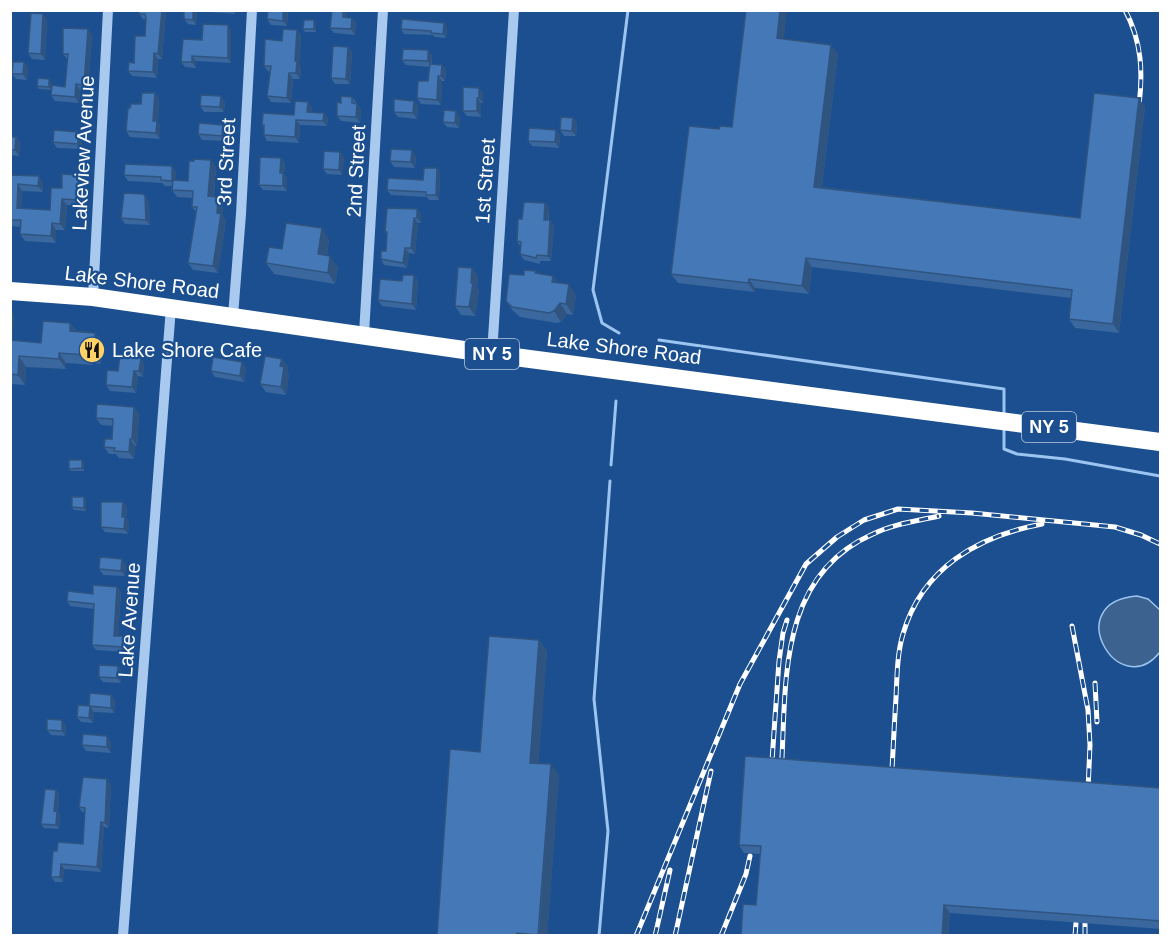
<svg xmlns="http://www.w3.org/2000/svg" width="1171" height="946" font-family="Helvetica,sans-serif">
	<rect width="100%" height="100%" fill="#1b4f8f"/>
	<path fill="#3c6290" stroke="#9cc4f0" stroke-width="1.5" d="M1137,596l11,3 12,11v42c-41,52 -101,-50 -23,-56z"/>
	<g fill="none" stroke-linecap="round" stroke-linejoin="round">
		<path stroke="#9cc4f0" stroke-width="3" d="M619,333l-17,-10 -9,-33 35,-280
			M659,340l345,49v26
			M1004,427v22l13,5 48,5 95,17
			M611,465l5,-64
			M599,936l9,-105 -14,-132 16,-218"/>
		<path stroke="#a9c9ee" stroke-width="10" d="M93,297l15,-287
			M233,316l8,-102 11,-204
			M364,334l19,-324
			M492,354l22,-344
			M123,936l48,-629"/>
		<path stroke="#fff" stroke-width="18" d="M10,291l83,6 399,57 668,88"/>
		<g stroke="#fff" stroke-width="5">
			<path id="rail" d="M1125,10c17,32 18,62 14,96
				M1072,626l16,84 2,35 -2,45
				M1095,683l2,39
				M771,775l8,-114 4,-28 4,-13
				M781,776c6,-89 -6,-199 92,-242 20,-10 44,-13 66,-18
				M891,785c2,-29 3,-58 5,-87 1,-21 1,-44 7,-64 19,-66 75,-98 139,-110
				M636,936l104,-252 66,-120 31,-27 27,-17 34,-11 74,4 143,14 26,8 19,9
				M655,936l15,-66
				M675,936l36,-165
				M721,936l25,-62 4,-18
				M1075,936l1,-13
				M1085,936v-13"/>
		</g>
		<use href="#rail" stroke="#1b4f8f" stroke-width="3" stroke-dasharray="9" stroke-linecap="butt"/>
	</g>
	<path fill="#3a679d" d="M166,10l-4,49h-4l-1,19 -25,-2 -4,-5 6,-8 11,-27 1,-17h-3l-4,-5z
		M184,10h51v4l-38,-3 -1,14 -8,-1 -4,-5z
		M332,10h15v7l9,6 -1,12 -21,-2 -4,-5z
		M288,12l-1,14 -16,-1 -4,-6z
		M47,19l-2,41 -13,-1 -4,-6z
		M316,23v9h-11l-2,-3z
		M444,23l3,4 -1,11 -12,-1 -1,-2 -29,-1 -3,-5z
		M297,30l4,6 -2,28 2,3 -1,12h-7l-2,24 -20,-1 -4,-6 3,-24 -2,-1 -4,-5 18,-25z
		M231,31v32l-35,-2v7l-11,-1 -4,-5 21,-22z
		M92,35l-4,56 -8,-1 -1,13 -24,-2 -4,-6 14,-8 2,-28 -4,-5z
		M784,39l54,14 -16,134 258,31 65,-111 -26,226 -44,-5 -6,-9 2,-21 -259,-31 -3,27 -54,-6 -1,4 -76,-9 -7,-9 48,-145 13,-2z
		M348,47l4,5 -2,32h-15l-4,-6z
		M428,50l4,6v8l10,1 4,5 -1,11h-3l-1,24 -20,-1 -4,-6 11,-17 1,-14 -23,-2 -4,-5z
		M24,62l4,6 -1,12 -11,-1 -4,-5z
		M49,79l2,3v8l-12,-1 -2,-3z
		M479,88l4,5v10h-2v14l-14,-1 -4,-5z
		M155,93l4,6 -1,24 2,4v12l-30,-2 -4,-6 15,-27z
		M352,97l9,12 -1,14 -19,-2 -4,-5 4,-13z
		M414,101l4,5 -1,13 -19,-2 -4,-5z
		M225,102l-1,10h-20l-4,-6z
		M308,102l4,6 -1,4 17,6 -1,8 -27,-1 -1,18 -32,-2 -3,-6v-7l-2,-3 32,-10z
		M460,117l-1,11 -12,-1 -4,-5z
		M573,118l4,5 -1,13h-12l-4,-6z
		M223,125l3,5v11l-24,-1 -4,-6z
		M78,132l4,5v12l-25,-1 -4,-6z
		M560,135l-1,13 -27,-2 -4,-5z
		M10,137h6l4,6 -1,13 -9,-1z
		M416,156l-1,12 -21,-1 -4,-6z
		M281,158l4,6 -1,10 3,5v12l-24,-1 -4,-5z
		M344,158l-2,17 -15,-1 -4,-5z
		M216,167l-2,29 4,1 5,7v12l3,5 -8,52 -25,-3 -5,-7 8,-51 -4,-5 1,-9 -16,-1 -5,-7v-4h-7l-3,-3 -34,-2 -4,-6 52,-3v8l12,1z
		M437,168l3,5 -1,27h-10l-2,-3 -36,-2 -4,-5 36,-10z
		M10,175l33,8v9l-21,-1 -1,17 29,2 12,-22 16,-13 5,6v25l-16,-1 -2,25h-9v13l-31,-2 -5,-7 1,-7 -11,-1z
		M149,202l1,23 -25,-1 -4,-6z
		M545,203l4,5v12l5,6 -3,35h-11v3l-16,-4 -4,-6v-8l-3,-5 5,-22z
		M417,209l4,6v8h-3l-3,31 -6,-1 -2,15 -23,-3 -3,-6 5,-8 1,-16 -2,-3z
		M329,239l-2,16 11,12 -3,17 -61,-10 -8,-11 16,-14z
		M472,268l6,8 -1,12 2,3 -4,25 -14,-1 -6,-9z
		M536,271l2,3 15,2 5,7 18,12 -3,20 -6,-1 -6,8 -4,1 -37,-6 -7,-6 -7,-10 18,-26z
		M414,275l4,6 -2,29 -34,-4 -4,-6 24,-19z
		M10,310l4,5 -2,26 29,2 29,-20 6,8 19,2 8,10 -2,21 -8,-1v2l-27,-2v6l-40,-2 -1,18 -15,-1z
		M141,358l3,6 -1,13 -5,-1 -2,17 -26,-2 -4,-6 12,-14z
		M282,359l6,8 -1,4 2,4 -3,20 -20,-3 -6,-8z
		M246,367l-2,15 -29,-5 -4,-6z
		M134,407l5,7 -2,32h-2l-1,13 -15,-1 -3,-4h-7l-5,-7 8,-8 1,-13 -12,-1 -5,-7z
		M82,460l2,3v8h-13l-2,-2z
		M86,500v11l-12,-1 -2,-3z
		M123,502l4,5 -1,11 3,4 -1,12 -23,-2 -4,-5z
		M126,564l-1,12 -22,-1 -4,-6z
		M117,587l4,5 -3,44 8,6 -1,10 -29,-2 -4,-5 2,-36 -24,-3 -3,-5z
		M539,640l8,11 -9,112 21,12 -12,161h-110l43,-184z
		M118,666l4,6 -1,11 -18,-1 -4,-5z
		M115,700l-1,13 -20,-1 -1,11 -12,-1 -4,-5 12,-11z
		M66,726l-1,10 -14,-1 -4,-5z
		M111,742v11l-25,-2 -4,-6z
		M111,784l-2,44 -5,-1 -3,45 -37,-3 -1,13h-8l-4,-5 6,-26 26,-7 2,-32h-3l-3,-5z
		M1161,788v141l-211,-16 -2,23h-207l15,-31 4,-51 -16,-1 -5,-8z
		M56,790l3,4 -1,18 2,4 -1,13 -15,-1 -3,-4z"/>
	<path fill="#305480" d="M162,10h4l-4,49 -4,-5z
		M193,10l4,1 -1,14 -3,-5z
		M283,10h3l2,2 -1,14 -4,-5z
		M343,10h4v12l-4,-5z
		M780,10h7l-4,37 -6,-9z
		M43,14l4,5 -2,41 -4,-6z
		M352,18l4,5 -1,12 -4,-6z
		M314,20l2,3v9l-2,-3z
		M444,23l3,4 -1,11 -3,-4z
		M228,25l3,6v32l-3,-5z
		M88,29l4,6 -4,56 -4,-6z
		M297,30l4,6 -2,28 2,3 -1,12 -4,-6 -1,-12z
		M831,45l7,8 -17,142 -7,-8z
		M348,47l4,5 -2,32 -4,-5z
		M428,50l4,6 -1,11 -3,-6z
		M154,53l4,6 -1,19 -4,-6z
		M192,56l4,5v7l-4,-6z
		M24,62l4,6 -1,12 -4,-6z
		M442,65l4,5 -1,11 -4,-5z
		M289,73l4,6 -2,24 -4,-5z
		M438,76l4,5 -1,24 -4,-5z
		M49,79l2,3v8l-2,-3z
		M76,84l4,6 -1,13 -4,-6z
		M479,88l4,5v10l-4,-5z
		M155,93l4,6 -1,24 2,4v12l-4,-6 -3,-12z
		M221,96l4,6 -1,10 -4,-5z
		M477,98l4,5v14l-4,-6z
		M1139,98l6,9 -26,226 -6,-9z
		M414,101l4,5 -1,13 -4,-6z
		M308,102l4,6 -1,9 -4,-5z
		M357,104l4,5 -1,14 -4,-6z
		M456,111l4,6 -1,11 -4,-5z
		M324,113l4,5 -1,8 -4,-5z
		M573,118l4,5 -1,13 -4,-5z
		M296,120l4,5 -1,18 -4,-6z
		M223,125l3,5v11l-4,-5z
		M556,130l4,5 -1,13 -4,-6z
		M78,132l4,5v12l-4,-5z
		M16,137l4,6 -1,13 -4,-6z
		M412,150l4,6 -1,12 -4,-6z
		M340,152l4,6 -2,17 -3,-5z
		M281,158l4,6 -1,10 3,5v12l-4,-5 -3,-13z
		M211,160l5,7 -3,36 -5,-7z
		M172,166l4,6v15l-4,-6z
		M437,168l3,5 -1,27 -3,-5z
		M78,175l5,6v25l-4,-6z
		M39,176l4,7v9l-5,-6z
		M18,184l4,7 -1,23 -4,-6z
		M145,196l4,6 1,23 -4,-5z
		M218,197l5,7v12l3,5 -8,52 -5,-7z
		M62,199l5,6 -2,25 -5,-6z
		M545,203l4,5 -1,18 -4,-6z
		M417,209l4,6v8l-4,-5z
		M414,218l4,5 -3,31 -4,-6z
		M550,220l4,6 -3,35 -3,-5z
		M52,223l4,7v13l-5,-7z
		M322,228l7,11 -4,26 -7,-11z
		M405,248l4,5 -2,15 -4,-5z
		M330,256l8,11 -3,17 -7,-11z
		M806,258l6,9 -3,27 -7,-8z
		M472,268l6,8 -1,12 2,3 -4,25 -6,-9z
		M414,275l4,6 -2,29 -4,-6z
		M553,276l7,10 -8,-4z
		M749,279l6,9 -1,4 -6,-9z
		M569,284l7,11 -3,20 -7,-11z
		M560,303l7,11 -6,8 -7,-11z
		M10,310l4,5 -2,35 -2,-1z
		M70,323l7,11 -7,-3z
		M95,333l8,10 -2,21 -7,-10z
		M59,353l7,10v6l-7,-10z
		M86,353l7,10v2l-7,-10z
		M19,356l7,11 -1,18 -7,-10z
		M141,358l3,6 -1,13 -4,-6z
		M282,359l6,8 -1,4 2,4 -3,20 -5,-8 -1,-21z
		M242,362l4,5 -2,15 -4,-6z
		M134,371l4,5 -2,17 -4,-6z
		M134,407l5,7 -2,32 -5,-7z
		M130,439l5,7 -1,13 -5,-7z
		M82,460l2,3v8l-2,-3z
		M84,497l2,3v11l-2,-3z
		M123,502l4,5 -1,11 3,4 -1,12 -4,-5 -2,-12z
		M122,559l4,5 -1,12 -4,-5z
		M117,587l4,5 -3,49 -4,-5z
		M123,636l3,6 -1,10 -3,-5z
		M539,640l8,11 -9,123 -8,-11z
		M118,666l4,6 -1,11 -4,-5z
		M111,695l4,5 -1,13 -3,-5z
		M90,706l4,6 -1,11 -4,-5z
		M62,720l4,6 -1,10 -3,-5z
		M107,736l4,6v11l-4,-6z
		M551,764l8,11 -12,161h-8z
		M107,779l4,5 -2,44 -4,-5z
		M56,790l3,4 -1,18 2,4 -1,13 -3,-4 -2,-14z
		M101,822l3,5 -3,45 -4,-5z
		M61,864l3,5 -1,13 -3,-5z
		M944,905l6,8 -2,23h-6z"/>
	<path fill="#4478b7" stroke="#305480" stroke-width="1.5" d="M139,10h23l-4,44 -4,-1 -1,19 -25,-1 1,-9 5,1 1,-27h10l1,-18 -1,-4h-6z
		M184,10h9v10l-9,-1z
		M268,10h15v11l-16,-2z
		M332,10h11v7l9,1 -1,11 -21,-1z
		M746,10h34l-3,28 54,7 -17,142 266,31 14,-125 45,5 -26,226 -44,-5 3,-29 -266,-32 -4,28 -53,-7 -1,4 -77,-9 18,-148 30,3 1,-3 12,1z
		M31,13l12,1 -2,40 -13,-1z
		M402,19l42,4 -1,11 -12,-1v-2l-30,-2z
		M304,20h10v9h-11z
		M203,24l25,1v33l-36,-2v6h-11l2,-23 19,1z
		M63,28l25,1 -4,56 -8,-1 -1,13 -24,-2 1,-10 13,2 3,-33h-5z
		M283,29l14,1 -2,31h2l-1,12h-7l-2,25 -20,-2 4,-30h-7l1,-27 17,2z
		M333,46l15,1 -2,32 -15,-1z
		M403,49l25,1v11l-26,-1z
		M13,62h11l-1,12h-11z
		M430,64l12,1 -1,11h-3l-1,24 -20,-2 1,-17h10z
		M38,78l11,1v8l-12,-1z
		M463,87l16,1v10h-2v13h-14z
		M142,93h13l-2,28h4l-1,12 -30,-2 2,-23h2l1,-4h10z
		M201,95l20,1 -1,11 -20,-1z
		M341,96l11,1v6l5,1 -1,13 -19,-1v-14l4,1z
		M394,99l20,2 -1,12 -19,-1z
		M295,101l13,1 -1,10 17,1 -1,8 -27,-1 -1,17 -31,-2v-10h-2l1,-12 31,2z
		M444,110l12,1 -1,12 -12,-1z
		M561,117l12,1 -1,13 -12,-1z
		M199,123l24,2 -1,11 -24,-2z
		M529,128l27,2 -1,12 -27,-1z
		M54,130l24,2v12l-25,-2z
		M10,137h6l-1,13h-5z
		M391,149l21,1 -1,12 -21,-1z
		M324,151l16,1 -1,18 -16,-1z
		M260,157l21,1 -1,15h3v13l-24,-1z
		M194,159l17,1 -3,36 10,1 -1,16 4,1 -8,52 -25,-3 9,-56h-5l1,-16 -21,-1 1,-10 15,1 1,-20h5z
		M125,164l47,2v15l-11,-1v-3l-37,-2z
		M424,168h13l-1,27h-10v-3l-39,-2 1,-12 35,2z
		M62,174l16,1 1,25 -17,-1 -2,25 -8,-1 -1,13 -31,-2 1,-14h-11v-45l29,1 -1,10 -20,-2 -1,24 33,2 1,-22h11z
		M124,193l19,1 2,2 1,24 -25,-2z
		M524,202l21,1 -1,17h6l-2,36 -11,-1 -1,3 -16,-4 1,-12 -4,-1 1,-22h4z
		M387,208l30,1v9h-3l-3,30h-6l-2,15 -22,-4v-8h5l1,-19h-2z
		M286,223l36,5 -4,26 12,2 -2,17 -62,-10 3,-16 13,2z
		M458,267l14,1 -1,15h2l-4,24 -14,-1z
		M524,270l12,1 -1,2 18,3 -1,6 17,2 -3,20 -6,-1 -6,8 -5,2 -37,-6 -6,-6 3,-27 15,1z
		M403,275h11l-2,29 -34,-4 2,-21 22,2z
		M43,321l27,2v8l25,2 -1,21 -8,-1v2l-27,-2v6l-40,-3 -1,19 -8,-1v-34l31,3z
		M120,355l21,3 -2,13h-5l-2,16 -26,-2 1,-15 11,1z
		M265,356l17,3 -2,7 4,1 -3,20 -21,-3z
		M213,357l29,5 -2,14 -29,-5z
		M97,404l37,3 -2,32h-2l-1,13 -15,-1 1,-3 -11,-1 1,-8h7l1,-20 -17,-1z
		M69,460h13v8l-13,1z
		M72,497h12v11l-12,-1z
		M101,502h22l-1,15h3l-1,12 -23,-2z
		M100,557l22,2 -1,12 -22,-2z
		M93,585l24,2 -3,49h9l-1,11 -30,-2 2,-41 -27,-3 1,-10 25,3z
		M489,636l50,4 -9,123 21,1 -13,171 -21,-2 -1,3h-79l13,-187 30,3z
		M99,665l19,1 -1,12 -18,-1z
		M90,693l21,2v13l-22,-2z
		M78,705l12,1 -1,12 -12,-1z
		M47,719l15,1v11l-15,-1z
		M83,734l24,2v11l-25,-2z
		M745,756l416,32v133l-217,-16 -2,31h-201l2,-32 13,1 5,-59 -22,-1z
		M83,777l24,2 -2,44 -4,-1 -4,45 -36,-3 -1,13h-9l2,-26h4l1,-9 25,2 2,-36 -6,-1z
		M45,789l11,1 -2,21 3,1 -1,13 -15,-1z"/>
	<defs>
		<g id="restaurant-disc" transform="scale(1.35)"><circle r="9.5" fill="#ffd166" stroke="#1b4f8f"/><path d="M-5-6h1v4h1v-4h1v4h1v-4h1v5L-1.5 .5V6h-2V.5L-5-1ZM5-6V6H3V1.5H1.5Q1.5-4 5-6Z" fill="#111"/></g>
	</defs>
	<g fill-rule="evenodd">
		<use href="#restaurant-disc" x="92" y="350"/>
	</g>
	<g text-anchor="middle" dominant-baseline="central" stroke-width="4.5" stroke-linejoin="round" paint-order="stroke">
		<g fill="#1b4f8f" stroke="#bbcadd" stroke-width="1.5">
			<rect x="465" y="339" width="54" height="30" rx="4.5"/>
			<rect x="1022" y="412" width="54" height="30" rx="4.5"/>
		</g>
		<g font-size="18" font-weight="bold" fill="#fff">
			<text x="492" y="354">NY 5</text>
			<text x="1049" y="427">NY 5</text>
		</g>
		<g font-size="20" fill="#fff" stroke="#1b4f8f">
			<text transform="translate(83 153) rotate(-87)">Lakeview Avenue</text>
			<text transform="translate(226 162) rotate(-87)">3rd Street</text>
			<text transform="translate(356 171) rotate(-87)">2nd Street</text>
			<text transform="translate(485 181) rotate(-86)">1st Street</text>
			<text transform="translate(142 282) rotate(7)">Lake Shore Road</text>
			<text transform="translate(624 348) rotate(7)">Lake Shore Road</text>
			<text transform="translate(129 620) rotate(-86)">Lake Avenue</text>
		</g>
		<g font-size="20" fill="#fff" stroke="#1b4f8f" text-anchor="start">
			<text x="112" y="350">Lake Shore Cafe</text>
		</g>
	</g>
	<rect width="1171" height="946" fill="none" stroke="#ffffff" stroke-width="24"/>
</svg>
